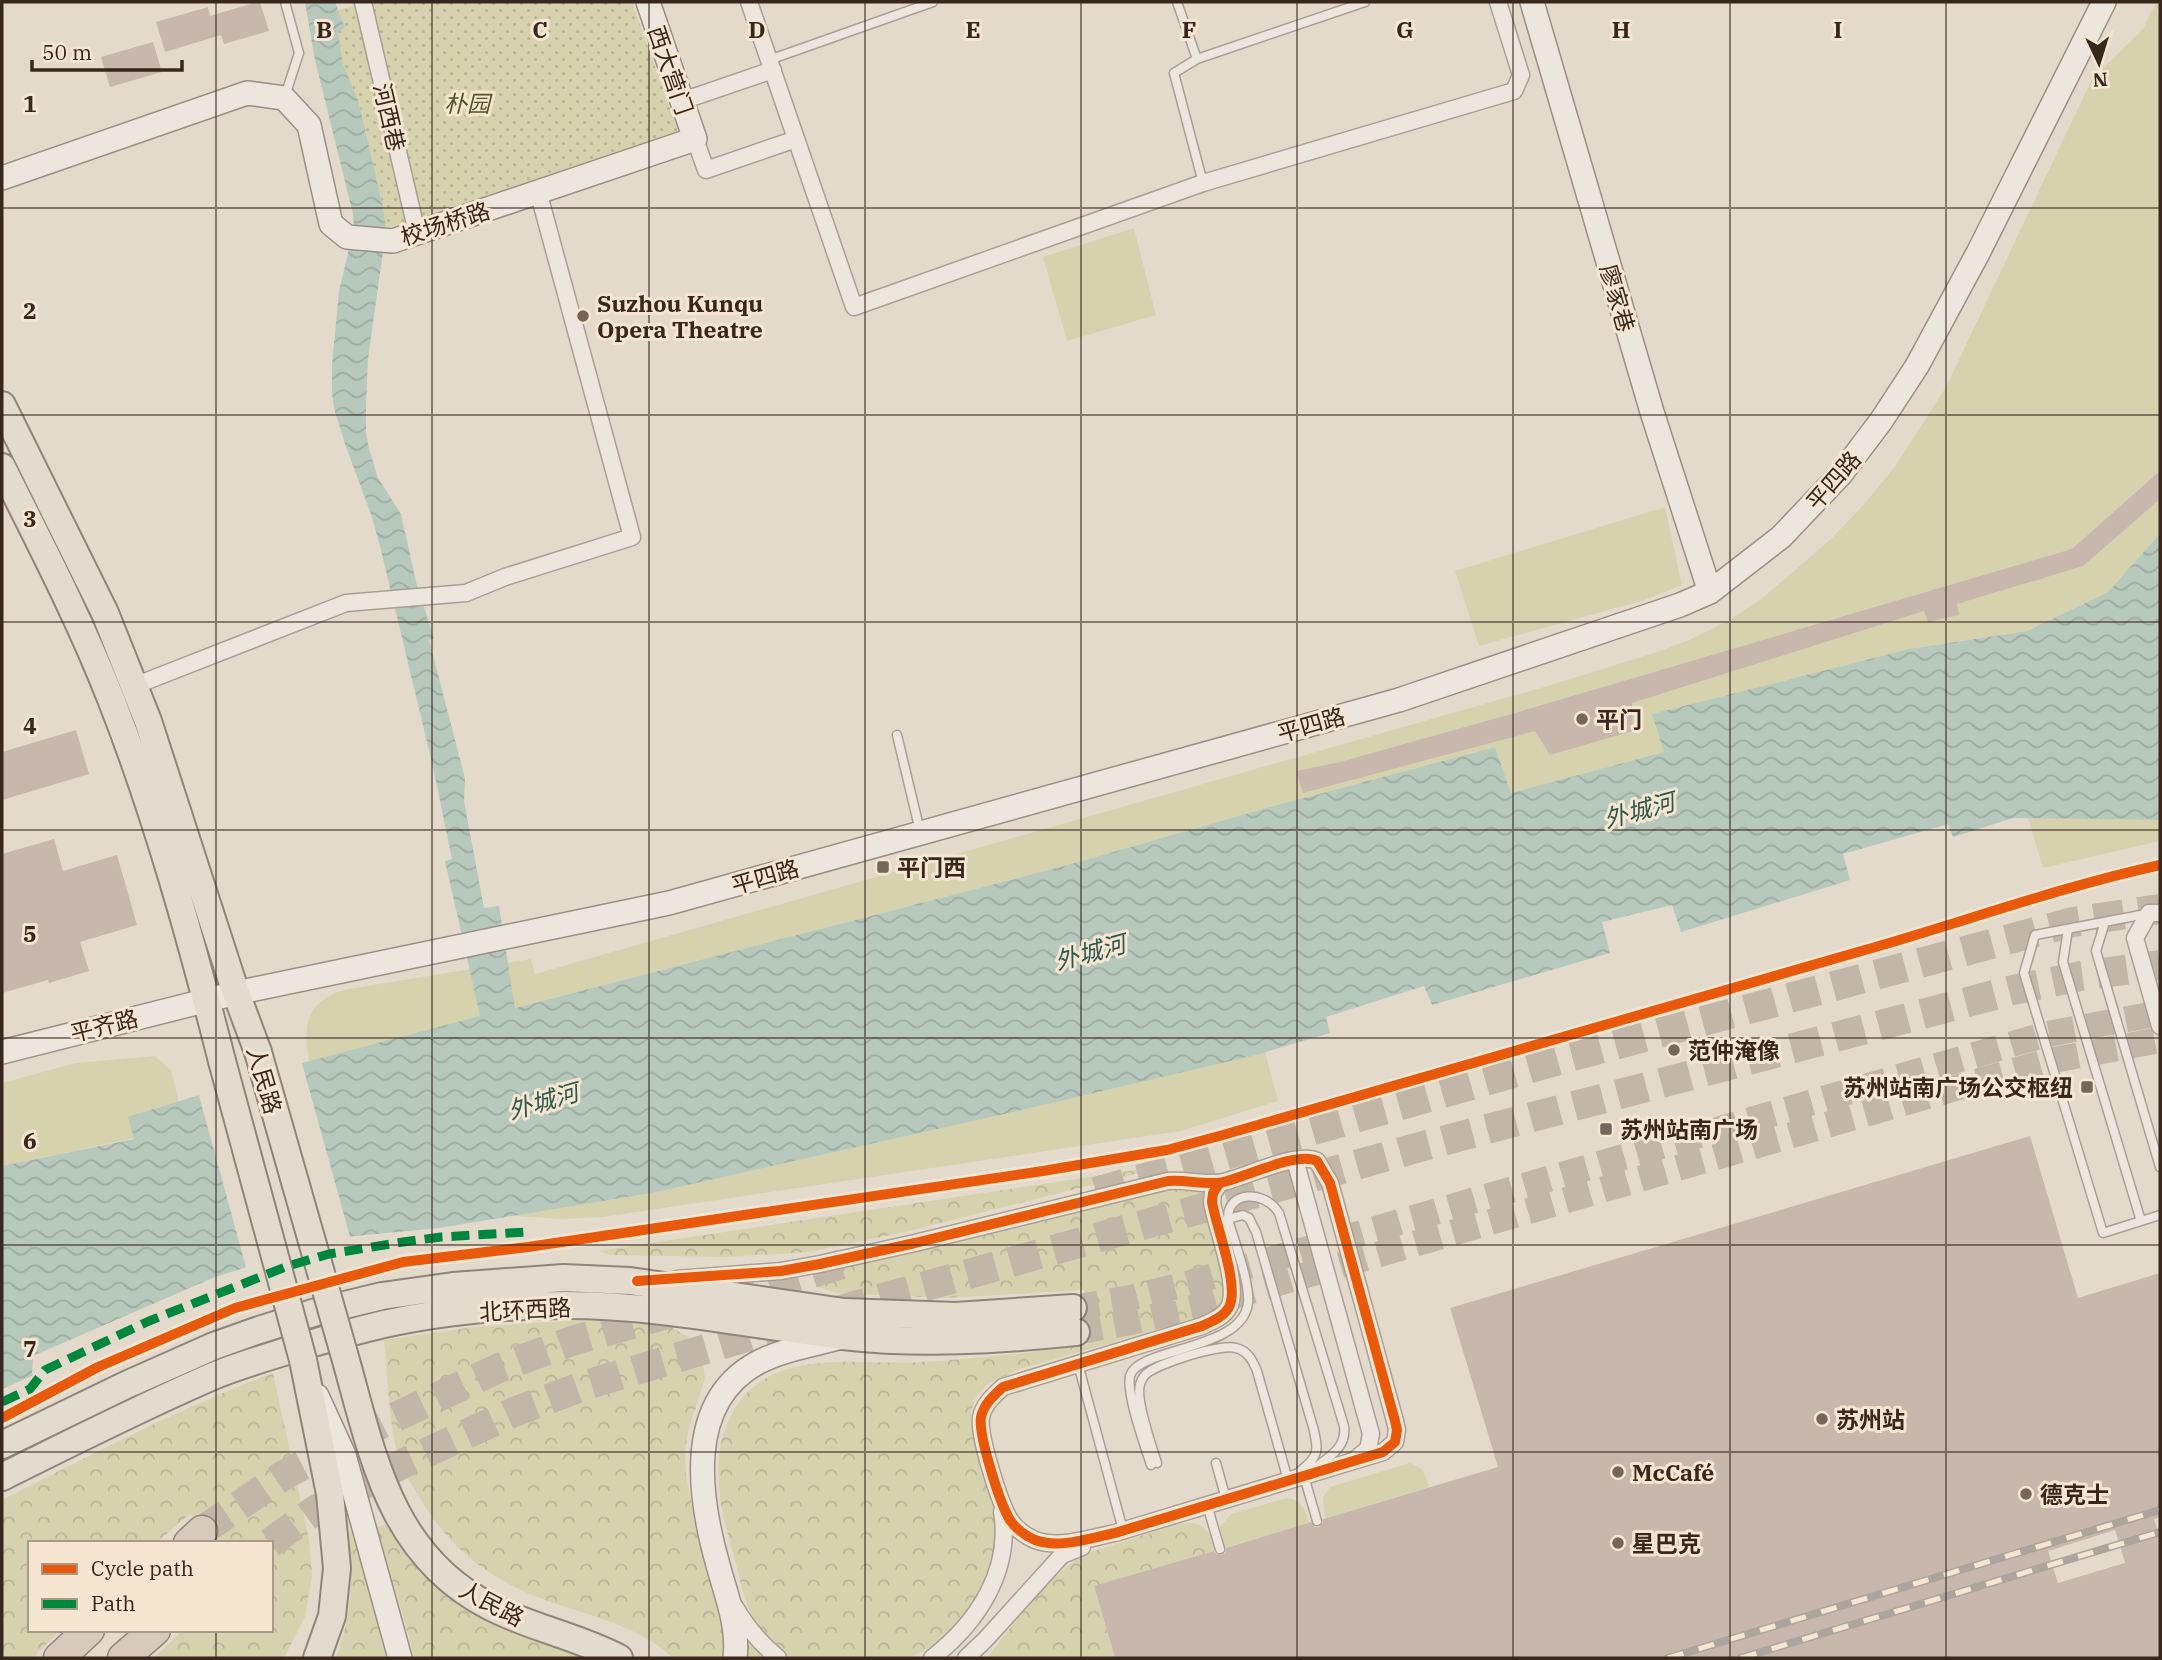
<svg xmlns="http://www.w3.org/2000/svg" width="2162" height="1660" font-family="'IBM Plex Serif','Noto Sans SC',serif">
	<defs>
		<pattern id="forest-crowns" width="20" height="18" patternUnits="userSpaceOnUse" patternTransform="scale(1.75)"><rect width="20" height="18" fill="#d7d2ae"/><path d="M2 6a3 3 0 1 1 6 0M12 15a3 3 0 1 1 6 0" fill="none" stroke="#b9b495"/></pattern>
		<pattern id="garden-dots" width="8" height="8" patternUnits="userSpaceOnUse" patternTransform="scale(1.75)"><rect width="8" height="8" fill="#d7d2ae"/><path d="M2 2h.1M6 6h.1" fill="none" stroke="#b9b495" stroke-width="1.8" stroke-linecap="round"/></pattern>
		<pattern id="water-waves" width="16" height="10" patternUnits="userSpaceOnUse" patternTransform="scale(1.75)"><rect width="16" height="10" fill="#b7c8bc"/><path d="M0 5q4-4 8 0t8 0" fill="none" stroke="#9eaca1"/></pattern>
	</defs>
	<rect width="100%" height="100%" fill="#e4dacc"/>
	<path fill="#d7d2ae" d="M2156,2h4v532l-52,58 -81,39 -118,18 -256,65 11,38 -153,41 -16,-46 -225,60 -206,59 -755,195c-6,-37 -4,-57 34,-71l188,-31 4,15 1016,-289 106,-33 32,-12 39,-19 33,-22 33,-28 39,-34 32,-34 29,-35 52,-81 146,-308 51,-50z
		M1134,228l22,87 -89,26 -24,-84z
		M1665,507l17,78 -37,15 -166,46 -24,-75z
		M2028,818l132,2v21l-117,27z
		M1265,1052l13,49 -97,30 -578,86 -40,2 -51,-3 140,-23 348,-78z
		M155,1056l16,14 8,32 -50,15 6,21 -133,28v-83l74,-20z
		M1410,1463c14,5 15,11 19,24l-104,31 -2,-21 7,-10z
		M1287,1498c15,2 19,12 22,25l-84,25 -5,-21 11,-13z"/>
	<path fill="url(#forest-crowns)" d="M1175,1164l-274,69 -93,19 -80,5 -118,-2 -12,-4z
		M1194,1187l8,4 4,8c6,25 31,86 12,107 -5,6 -16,10 -24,13l-177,51 -30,15 -11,12 -5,15v10c7,32 21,62 26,94 10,59 -35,118 -87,142 -18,0 -113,2 -121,-2 -13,-9 -29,-24 -36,-38 -8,-15 -12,-34 -16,-50 -11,-39 -25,-84 -16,-125 6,-24 18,-47 39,-61 43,-30 111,-17 160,-20 36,-2 71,-6 106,-9 21,-3 42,-4 62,-9l-4,-54 -140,8 -107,-5 -19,-6 -5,-7 1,-9 82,-15 260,-65 14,-3z
		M578,1320l68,2 23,4 19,11 14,20 3,21 -17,54 -3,20 1,23 12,62 25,72 6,49h-56c-33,-31 -78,-41 -120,-55 -59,-21 -100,-50 -132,-103 -9,-15 -20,-31 -24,-48 -9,-36 -9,-75 -13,-112l90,-13z
		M273,1373l36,166 3,37 -7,41 -21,41h-130l29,-28h88v-87h-56l-25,-29 -34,29h-126v87h30l-27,28h-31v-158c89,-45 177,-92 271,-127z
		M1189,1523c17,-1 22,14 28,27l-123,37 21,71h-128l45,-59 39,-36 14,-9 90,-29z
		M388,1524c5,9 10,20 16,29 45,62 119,81 187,105h-176l-38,-131z
		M355,1530l36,128h-55c17,-49 17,-76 11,-127z
		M743,1632l25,26h-25z"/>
	<path fill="url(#garden-dots)" d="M366,2h266l48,135 -295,100v-17l-3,-17 -23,-100 -16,-39 -5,-34 7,-2 -7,-18z"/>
	<path fill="url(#water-waves)" d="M305,2h30l10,26 -7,3 5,33 16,39 23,100 3,17v17l-17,122 -2,45v29l3,16 9,29 23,36 16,72 17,52 -5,2 36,138 -1,23 20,107 15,-2 16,102 549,-142 206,-59 225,-60 16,46 153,-41 -12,-38 257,-65 118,-18 81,-39 52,-58v286l-147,-2 -60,19 -5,-13 -105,30 7,26 -169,52 -9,-27 -70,17 8,31 -178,52 -8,-19 -98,31 4,16 -74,22 -256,60 -348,78 -213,35 -94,9 -130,40 -182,79 -1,20 -30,13v-223l132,-27 -6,-22 181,-56 171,-45 -35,-155 7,-2 -19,-92 -53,-221 -8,-29 -27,-73 -11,-36 -2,-16v-27l7,-74 15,-63 -1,-14 -38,-154z"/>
	<path fill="#e4dacc" d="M301,1060l50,180 -104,31 -49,-179z"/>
	<path fill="#c8b7ad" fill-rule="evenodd" d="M257,2h3l9,29 -45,13 -3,-9 -56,17 -9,-30 52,-15 2,9z
		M153,42l9,30 -52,15 -9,-30z
		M2160,471v28l-77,67 -126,38 2,11 -31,7 -4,-11 -292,92 1,28 -83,24 -15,-24 -232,62 -7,-22 44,-9 175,-49 557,-164z
		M76,730l13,44 -87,26v-48z
		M54,839l9,32 54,-16 20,70 -57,17 9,29 -40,12 -1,-3 -46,13v-139z
		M2030,1136l48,162 82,-25v244l-6,2 6,21v118h-1045l-21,-72 120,-35 2,3 5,1 4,-2 1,-5 85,-26 4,5h4l4,-4v-4l175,-52 -48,-159zM2115,1530l10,33 -67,20 -10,-32z"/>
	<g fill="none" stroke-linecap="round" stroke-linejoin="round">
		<path stroke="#c2b6a9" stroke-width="26" stroke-dasharray="26 13" stroke-linecap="butt" d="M1073,1308l57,-10 60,-15 857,-249 113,-21
			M1076,1332l54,-10 62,-14 857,-247 111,-21"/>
		<path stroke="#c2b6a9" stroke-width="30" stroke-dasharray="30 15" stroke-linecap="butt" d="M1096,1192l466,-133 511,-137 87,-13
			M726,1298l120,-35
			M837,1311l590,-166 586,-155 68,-14 79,-11
			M202,1531l82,-56 99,-52 116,-55 73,-27 106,-30
			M270,1543l44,-32 88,-47 112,-52 72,-27 200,-60"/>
		<g stroke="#a99f96" stroke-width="11">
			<path id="lane" d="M285,2l14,51 -14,43
				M1177,2l20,57
				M769,60l164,-58
				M1203,183l-29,-110 23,-14 168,-57
				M897,735l23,96
				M2146,914l-111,21 -11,38 79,260 57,-18
				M2105,922l-9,29 64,216
				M2068,929l-5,33 78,259
				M1228,1219l15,-4 6,3 7,14 57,195c6,24 6,30 -14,45
				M1078,1364l45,166
				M1157,1463c-5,-16 -22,-64 -17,-78 0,-2 3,-8 5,-10 10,-11 77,-32 91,-27 12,3 17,13 21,23l31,109
				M1216,1463l10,36
				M1151,1465c-6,-19 -25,-71 -21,-89 8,-29 113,-25 118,-73 2,-21 -14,-62 -20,-84 -1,-29 37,-29 51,-6l65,213c3,20 -13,30 -28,41
				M1304,1476l13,45
				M1207,1505l13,44"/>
		</g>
		<g stroke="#a99f96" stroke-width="19">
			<path id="street" d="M363,2l54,231
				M749,2l105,305 349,-124 311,-92 7,-16 -23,-73
				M682,101l91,-31
				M695,139l11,31 90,-31
				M134,686l212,-83 120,-10 39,-16 127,-40 -94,-346
				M2160,913h-11l-14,25 25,88
				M1295,1160l76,274 -3,15 -12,10
				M677,1279l104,-8 39,-7 95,-21 253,-62c17,-2 39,5 55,1 23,-5 74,-31 94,-21l13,22 65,238 2,9 -2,12 -12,10 -268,81c-25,5 -55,16 -80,7 -9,-4 -19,-11 -25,-20 -10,-16 -32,-85 -29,-103 3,-13 12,-21 22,-30l199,-61c10,-5 22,-9 27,-19 11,-21 -13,-80 -17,-105l1,-9 7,-10
				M735,1607c12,21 25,36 43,51
				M932,1658c45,-35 80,-87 70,-146
				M966,1658l19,-18 77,-85 20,-8"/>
		</g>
		<g stroke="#998f85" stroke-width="26">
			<path id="secondary" d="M1532,2l120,410 58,180
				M2,178l245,-85 37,5 25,27 22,99 16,13 46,4 302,-102 -47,-137
				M2,1052l234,-59 433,-90 730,-203 281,-95 30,-13 71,-55 60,-63 40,-53 36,-55 61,-113 126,-251
				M317,1396l27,59 56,203
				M735,1658c4,-32 -9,-63 -17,-93 -19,-67 -34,-162 39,-202 24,-13 55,-18 81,-25"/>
		</g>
		<g stroke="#8f857c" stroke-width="30">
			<path id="primary" d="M2,405l103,208 43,108 88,272 22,59
				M2,467c38,76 78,153 109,232 46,117 80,240 111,362
				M343,1350c29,100 44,203 146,256 42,22 88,30 130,52
				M303,1360l27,134 7,74 -5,48 -15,42
				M2,1445l124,-60 88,-39 45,-16 57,-18 66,-16 71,-10 111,-8 66,3 214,31 112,4 117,-8
				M2,1477c71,-35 143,-72 216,-103 28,-11 57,-19 85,-28 28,-8 57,-17 86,-23 54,-12 122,-18 177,-18 93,0 185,20 277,31 77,9 156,4 233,-4"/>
		</g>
		<g stroke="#8f857c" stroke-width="33">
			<path id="highway" d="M189,1543l13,-12
				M59,1658l30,-28
				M123,1658l32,-28"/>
		</g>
		<use href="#lane" stroke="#ece6de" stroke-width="8"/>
		<use href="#street" stroke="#ece6de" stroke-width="16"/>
		<use href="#secondary" stroke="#ece6de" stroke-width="23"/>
		<use href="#primary" stroke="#e4dbcf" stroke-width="26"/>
		<use href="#highway" stroke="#d7cabd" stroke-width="30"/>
		<g stroke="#aba59e" stroke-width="8">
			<path id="rail" d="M1668,1658l492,-148
				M1741,1658l419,-126"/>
		</g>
		<use href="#rail" stroke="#f6e6d1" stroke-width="5" stroke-dasharray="16" stroke-linecap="butt"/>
		<g stroke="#8f857c" stroke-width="30" stroke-linecap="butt">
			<path id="primary-bridge" d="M258,1052l85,298
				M222,1061l81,299"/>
		</g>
		<use href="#primary-bridge" stroke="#e4dbcf" stroke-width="26"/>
		<path stroke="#00873e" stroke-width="9" stroke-dasharray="18 9" stroke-linecap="butt" d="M2,1402l28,-13 15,-19 104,-49 139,-55 41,-12 74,-12 38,-5 85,-5"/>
		<g stroke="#f6e6d1" stroke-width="15">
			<path id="cycleway" d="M637,1281l144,-10 39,-7 95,-21 253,-62c17,-2 39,5 55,1 23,-5 74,-31 94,-21l13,22 65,238 2,9 -2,12 -12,10 -268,81c-25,5 -55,16 -80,7 -9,-4 -19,-11 -25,-20 -10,-16 -32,-85 -29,-103 3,-13 12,-21 22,-30l199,-61c10,-5 22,-9 27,-19 11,-21 -13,-80 -17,-105l1,-9 7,-10
				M2,1418l96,-51 137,-59 168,-46 125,-15 515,-76 124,-21 56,-15c214,-63 428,-124 642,-185 98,-28 195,-63 295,-85"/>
		</g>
		<use href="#cycleway" stroke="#e8590c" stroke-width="10"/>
	</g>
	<path fill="none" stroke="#38271d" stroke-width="2" stroke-opacity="0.55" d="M216,2v1541M432,2v1656M649,2v1656M865,2v1656M1081,2v1656M1297,2v1656M1513,2v1656M1730,2v1656M1946,2v1656M2,208h2158M2,415h2158M2,622h2158M2,830h2158M2,1038h2158M2,1245h2158M2,1452h2158M216,1630v28"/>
	<g fill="#74665a" stroke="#f6e6d1" stroke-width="2.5">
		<circle cx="583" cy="316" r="7"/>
		<circle cx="1582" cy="719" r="7"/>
		<rect x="876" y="860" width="14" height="14" rx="3.5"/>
		<circle cx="1674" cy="1050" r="7"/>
		<rect x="2080" y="1080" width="14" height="14" rx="3.5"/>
		<rect x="1599" y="1122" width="14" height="14" rx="3.5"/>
		<circle cx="1822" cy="1419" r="7"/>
		<circle cx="1618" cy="1472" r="7"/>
		<circle cx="2026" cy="1494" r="7"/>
		<circle cx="1618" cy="1543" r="7"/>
	</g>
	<g text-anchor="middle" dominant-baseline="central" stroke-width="6" stroke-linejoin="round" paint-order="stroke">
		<g font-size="23" fill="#38271d" stroke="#f6e6d1">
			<text transform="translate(671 70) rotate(71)">西大营门</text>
			<text transform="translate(390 117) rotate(77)">河西巷</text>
			<text transform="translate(445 223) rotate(-18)">校场桥路</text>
			<text transform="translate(1618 298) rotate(74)">廖家巷</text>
			<text transform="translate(1833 480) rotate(-49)">平四路</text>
			<text transform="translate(1311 724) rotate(-16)">平四路</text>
			<text transform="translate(765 876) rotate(-16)">平四路</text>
			<text transform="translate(104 1025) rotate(-14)">平齐路</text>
			<text transform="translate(265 1080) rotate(74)">人民路</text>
			<text transform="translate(525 1309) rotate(-3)">北环西路</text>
			<text transform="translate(492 1603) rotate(28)">人民路</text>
		</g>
		<g font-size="23" font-style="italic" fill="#4f5523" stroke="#f6e6d1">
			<text x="467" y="103">朴园</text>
		</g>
		<g font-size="23" font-weight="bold" fill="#38271d" stroke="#f6e6d1" text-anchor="start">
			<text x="597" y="303">Suzhou Kunqu<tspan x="597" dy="26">Opera Theatre</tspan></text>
			<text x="1596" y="719">平门</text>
			<text x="897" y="867">平门西</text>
			<text x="1688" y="1050">范仲淹像</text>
			<text x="2073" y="1087" text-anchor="end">苏州站南广场公交枢纽</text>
			<text x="1620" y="1129">苏州站南广场</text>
			<text x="1836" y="1419">苏州站</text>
			<text x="1632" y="1472">McCafé</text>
			<text x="2040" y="1494">德克士</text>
			<text x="1632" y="1543">星巴克</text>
		</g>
		<g font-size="24" font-style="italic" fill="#2c584f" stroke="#f6e6d1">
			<text transform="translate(1639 810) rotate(-15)">外城河</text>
			<text transform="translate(1090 952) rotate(-15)">外城河</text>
			<text transform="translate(543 1101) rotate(-16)">外城河</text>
		</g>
	</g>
	<g font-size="23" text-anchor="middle" font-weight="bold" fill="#38271d" stroke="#f6e6d1" stroke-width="6" stroke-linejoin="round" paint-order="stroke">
		<text x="324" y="38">B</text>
		<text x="540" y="38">C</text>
		<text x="757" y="38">D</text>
		<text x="973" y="38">E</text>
		<text x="1189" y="38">F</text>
		<text x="1405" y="38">G</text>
		<text x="1621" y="38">H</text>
		<text x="1838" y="38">I</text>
		<text x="30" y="112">1</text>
		<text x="30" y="319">2</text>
		<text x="30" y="527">3</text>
		<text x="30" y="734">4</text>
		<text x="30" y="942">5</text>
		<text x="30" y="1149">6</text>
		<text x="30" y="1357">7</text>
	</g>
	<rect width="2162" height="1660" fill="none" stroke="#38271d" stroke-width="7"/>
	<rect x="28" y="1541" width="245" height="91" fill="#f6e6d1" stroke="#aa9a89" stroke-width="2"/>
	<rect x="42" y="1564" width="35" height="10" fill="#e8590c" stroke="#aa9a89" stroke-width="2"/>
	<text x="91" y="1576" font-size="21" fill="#38271d">Cycle path</text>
	<rect x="42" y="1599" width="35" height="10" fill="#00873e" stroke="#aa9a89" stroke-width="2"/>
	<text x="91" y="1611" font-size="21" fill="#38271d">Path</text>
	<g transform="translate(2099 63) rotate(176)" stroke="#f6e6d1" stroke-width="5" paint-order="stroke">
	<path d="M0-5L12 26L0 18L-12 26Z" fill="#38271d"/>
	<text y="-10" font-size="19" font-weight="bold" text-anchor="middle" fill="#38271d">N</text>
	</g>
	<path d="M32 60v10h150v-10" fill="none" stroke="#38271d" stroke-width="3.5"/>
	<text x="42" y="60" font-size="21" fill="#38271d" stroke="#f6e6d1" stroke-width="5" paint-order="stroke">50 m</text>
</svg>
